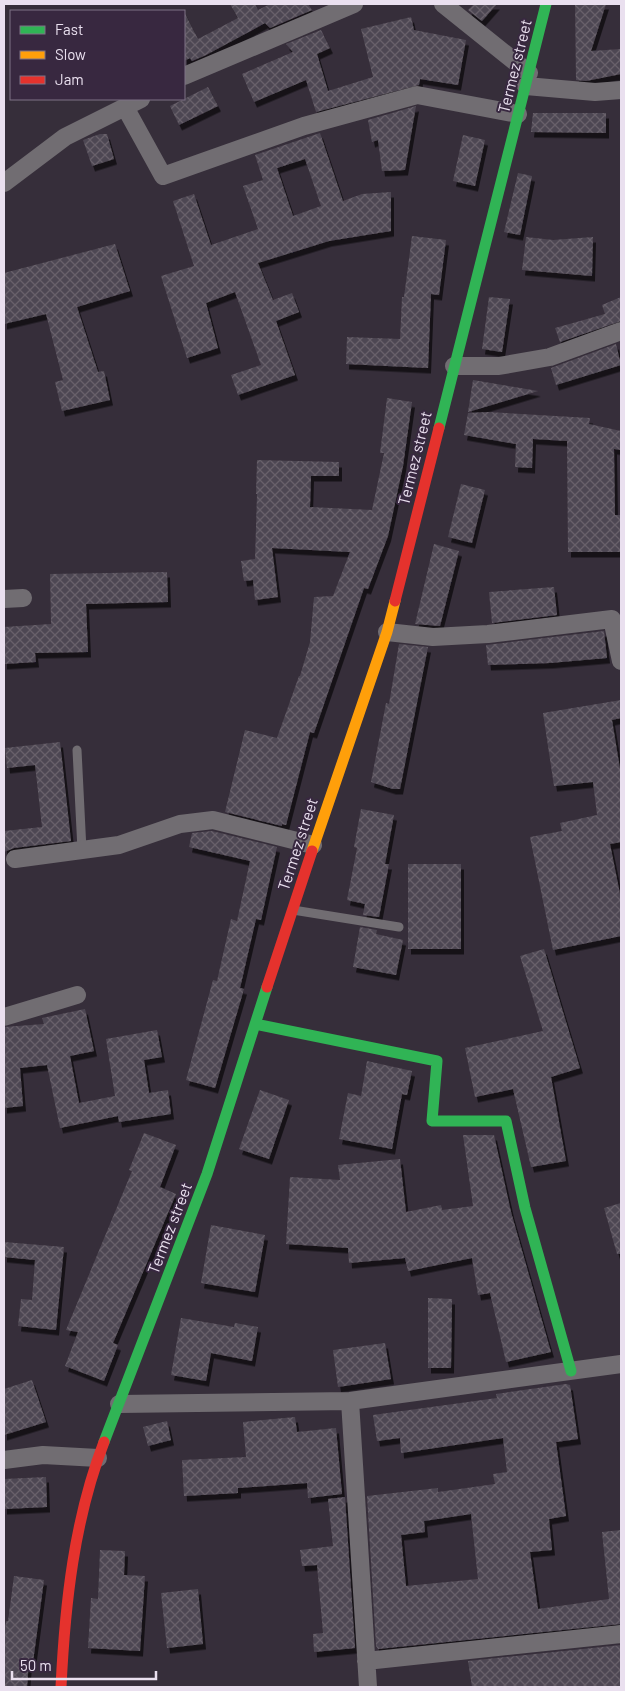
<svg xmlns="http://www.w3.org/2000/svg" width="625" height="1691" font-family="Barlow,sans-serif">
	<defs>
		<pattern id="building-cross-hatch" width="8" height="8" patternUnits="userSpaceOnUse" patternTransform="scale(1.25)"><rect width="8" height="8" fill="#4e4752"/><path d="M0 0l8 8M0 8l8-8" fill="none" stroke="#68616b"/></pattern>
		<filter id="shadow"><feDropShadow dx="3" dy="5.5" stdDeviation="0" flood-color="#0009"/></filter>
	</defs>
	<rect width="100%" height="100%" fill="#362e3a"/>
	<path fill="url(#building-cross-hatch)" fill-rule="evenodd" filter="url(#shadow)" d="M230,4h25l3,6 12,-6h38l4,6 -42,18 -5,-5 -59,32 -14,6 -2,-3 -6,3v-49l14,27 40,-21z
		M474,4h23l-15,17 -14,-11z
		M575,4h31l-15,47 30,-2v25l-35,7 -10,-1z
		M411,17l3,13 52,10 -8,45 -38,-6 -1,6 -103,27 -10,-32 -52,22 -12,-28 51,-22 -7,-8 35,-14 9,18 -13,6 11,37 45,-14 -12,-48z
		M208,87l10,19 -39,19 -9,-19z
		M416,106l-11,64 -23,1 -4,-31 -6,2 -4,-22z
		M533,113h73v20l-75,-1z
		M320,133l23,68 19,-7 29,-2v39l-62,10 -71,22 15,37 19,-7 7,19 -23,9 19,54 -57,20 -7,-20 30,-10 -26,-73 -29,11 12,45 -31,10 -26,-82 33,-10 -21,-65 21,-7 17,51 47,-16 -15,-43 20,-6 -8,-25zM305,159l16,47 -28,10 -16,-48z
		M100,134h7l7,25 -22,7 -9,-26z
		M463,135l22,5 -10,46 -22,-5z
		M518,173l14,3 -12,59 -16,-3z
		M412,236l34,4 -7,55 -8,-1 -3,74 -82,-4 1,-27 53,2 2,-42h2z
		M526,237l27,3 40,-3 -1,39 -70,-6z
		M115,244l15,47 -53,16 21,65 6,-1 6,29 -48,11 -7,-29 8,-2 -17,-66 -42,10v-51z
		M489,297l21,2 -8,53 -20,-3z
		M621,297v24l-61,21 -5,-14 50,-14 -3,-9z
		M616,344l5,21 -65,20 -5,-17z
		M473,380l65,11 -70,21z
		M387,398l25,4 -9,64 -15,70 -20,53 -4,-1 -50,145 -4,-1 -24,93 -4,-1v2l-57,-14 20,-82 32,8 22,-62h1l10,-34 4,-45 19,-1 17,-44 -78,-4 6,49 -23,3 -2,-20 -9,1 -3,-20 14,-2 2,-65h-1l1,-34 82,2v14h-28l-1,31 62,3 12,-57h-4z
		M488,412l102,6 -1,6 32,7v19l-7,-1 1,66h6v37h-53l-1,-111 -34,-2 -1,29 -17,-1 1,-23 -52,-9 4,-22z
		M461,484l24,6 -13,53 -24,-6z
		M434,544l25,7 -19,75 -25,-2z
		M167,572l1,30 -82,2 2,48 -53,1 1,9 -32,2v-37l47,-3 -1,-50z
		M554,587l3,28 -65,8 -3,-31z
		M604,631l3,27 -57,5 -62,2 -2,-20z
		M399,644l29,3 -28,142h-7l-22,-7 15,-79 3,1z
		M621,700v18l-9,2 9,55v67l-11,2 11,55v37l-68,14 -23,-113 32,-6 -2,-8 37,-8 -4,-33 -39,4 -11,-73z
		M60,742l11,99 -57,7 -10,4v-21l38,-4 -7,-62 -28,3 -2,-20z
		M361,809l33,6 -9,49h4l-10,53 -16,-2 2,-11 -18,-4 10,-52 -3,-1z
		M212,831l65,16 -16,73 -5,-1 -16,69 4,1 -29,99 -29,-8 27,-100 4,1 14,-62 6,2 13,-60 -61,-14 3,-14z
		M408,864h53v85h-53z
		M360,927l17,3 -1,4 27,6 -7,35 -43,-8z
		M544,949l36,119 -29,9 15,84 -35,6 -18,-78 -38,8 -10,-49 78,-17 -23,-75z
		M85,1009l9,42 -24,5 9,47 36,-7 -9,-57 51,-9 5,27 -18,3 5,33 19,-3 3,24 -52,8 -1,-6 -58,12 -13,-63 -27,3 3,38 -19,2v-81l40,-3 -2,-6z
		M367,1061l45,10 -5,24 -5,-1 -10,55 -53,-10 9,-46 13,3z
		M260,1090l29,10 -20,59 -30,-10z
		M144,1133l32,12 -16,42 16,7 -63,149 5,2 -14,36 -39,-15 13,-34 -12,-2 66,-159 -3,-1z
		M463,1135h31l17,77 40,140 -45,10 -16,-69 -12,2 -6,-37 -64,13 -3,-13 -56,5 -1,-15 -62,-4 4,-67 50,3 -2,-15 62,-6 6,53 35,-7 1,5 31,-4z
		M621,1203v51h-4l-13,-46z
		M211,1225l54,10 -10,57 -54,-9z
		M4,1242l60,5 -8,83 -38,-4 3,-27 11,1 3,-40 -31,-3z
		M428,1298l24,1 -1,69h-23z
		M181,1318l53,9 1,-4 23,4 -6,34 -41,-8 -5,28 -35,-6z
		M385,1343l6,36 -53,8 -5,-37z
		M32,1380l14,42 -42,13v-46z
		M566,1384l4,1 8,54 -22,3 10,74 -17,3 3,31 -22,2 8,57 71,-10 -7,-67 19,-2v94l-243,25 -2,-3 -9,-150 71,-8v4l57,-8 -2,-10 14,-2 -4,-34 -102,15 -1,-15 -23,3 -4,-26 124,-17 -1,-4zM471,1514l7,65 -72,7 -5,-51 24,-3 -1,-11z
		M295,1417l2,15 39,-4 6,66 -34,4 -1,-15 -69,5v5l-54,3 -2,-36 64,-3 -3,-35z
		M167,1421l4,19 -23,6 -5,-19z
		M46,1477l1,30 -43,2v-30z
		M345,1497l10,151 -41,4 -1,-18 10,-1 -6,-68 -15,1 -2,-16 33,-4 -5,-47z
		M100,1550l25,1 -1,24 21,1 -5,75 -52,-3 3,-50 7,1z
		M14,1576l30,4 -11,82h-4l-2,25h-23v-53l2,-13h2z
		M198,1589l5,55 -36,4 -6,-55z
		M621,1645v42h-149l-4,-26z"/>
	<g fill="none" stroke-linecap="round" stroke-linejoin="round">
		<path stroke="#716d72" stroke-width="9" d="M77,750l5,100
			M293,910l106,17"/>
		<path stroke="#716d72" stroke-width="18" d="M443,4l86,69
			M184,76l170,-72
			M526,86l69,6 26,-2
			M125,107l38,69 141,-50 113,-31 101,19
			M4,183l61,-46 76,-38
			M454,366h45l51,-9 71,-26
			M4,599l19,-1
			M387,632l46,5 55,-3 124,-15 9,42
			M15,859l104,-14 61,-21 33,-4 100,25
			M4,1017l73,-22
			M350,1401l18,286
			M119,1404l231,-3 271,-37
			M4,1460l39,-5 55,3
			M366,1661l255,-27"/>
		<path stroke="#30b455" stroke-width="11" d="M439,428l107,-424
			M255,1024l182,37 -5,60h74l19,87 46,163
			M104,1442l103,-268 60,-187"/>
		<path stroke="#ff9f0a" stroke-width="11" d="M312,851l75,-219 8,-31"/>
		<path stroke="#e5322d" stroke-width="11" d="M395,601l44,-173
			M267,987l45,-136
			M61,1687c4,-83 13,-167 43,-245"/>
	</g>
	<g text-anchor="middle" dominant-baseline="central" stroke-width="4" stroke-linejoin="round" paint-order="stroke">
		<g font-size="16" fill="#eae0ef" stroke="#382840">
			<text transform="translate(514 66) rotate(-76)">Termez street</text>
			<text transform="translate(414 458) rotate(-76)">Termez street</text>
			<text transform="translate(297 844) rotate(-72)">Termez street</text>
			<text transform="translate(169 1228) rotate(-69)">Termez street</text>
		</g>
	</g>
	<rect width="625" height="1691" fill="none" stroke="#eae0ef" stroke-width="10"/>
	<rect x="10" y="10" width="175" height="90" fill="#382840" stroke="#7f7286"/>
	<rect x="20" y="26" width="25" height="8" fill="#30b455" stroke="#7f7286"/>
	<text x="55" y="35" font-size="15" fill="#eae0ef">Fast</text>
	<rect x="20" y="51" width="25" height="8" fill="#ff9f0a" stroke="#7f7286"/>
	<text x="55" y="60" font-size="15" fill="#eae0ef">Slow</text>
	<rect x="20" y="76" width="25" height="8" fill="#e5322d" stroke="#7f7286"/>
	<text x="55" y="85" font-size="15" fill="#eae0ef">Jam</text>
	<path d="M12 1671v8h144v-8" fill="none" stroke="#eae0ef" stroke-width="2.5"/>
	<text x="20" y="1671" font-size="15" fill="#eae0ef" stroke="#382840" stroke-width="4" paint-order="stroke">50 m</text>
</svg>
